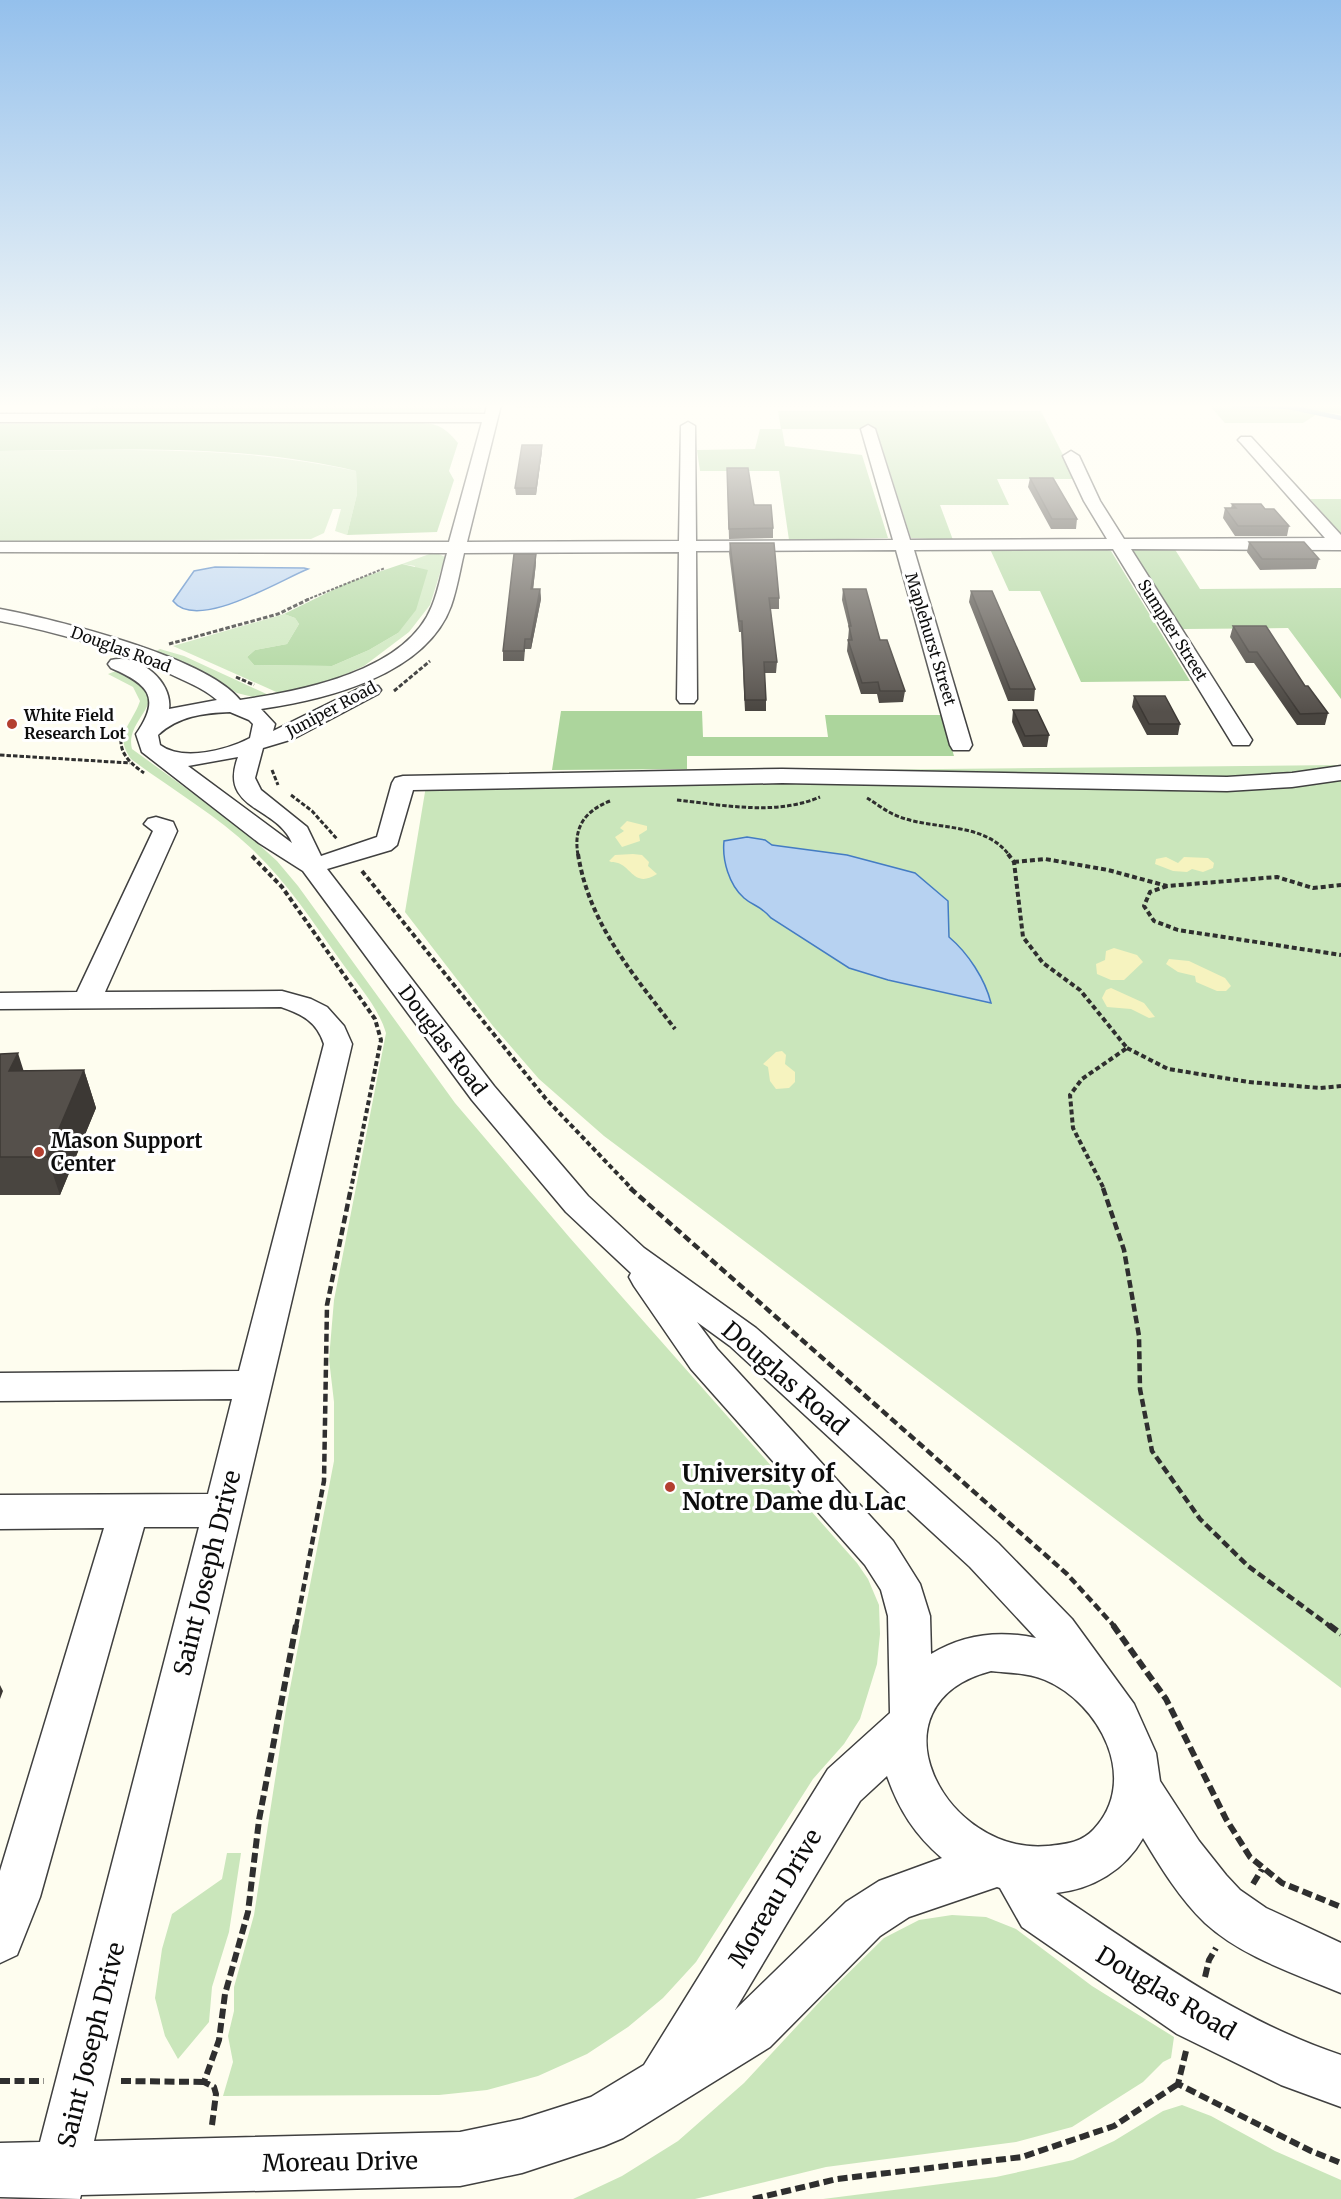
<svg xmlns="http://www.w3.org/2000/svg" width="1341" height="2199" font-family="Merriweather,serif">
	<rect width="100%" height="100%" fill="#fefdef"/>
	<path fill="#cae6bb" d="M95,405h387l-2,7 -16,2 -378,1z
		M0,451c119,-1 239,-6 356,20l1,23 -10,41 -12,-4 6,-22h-8l-9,24 -13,6 -311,3z
		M435,552l10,5 -15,48 -21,27 -45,34 -43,19 -38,10 -110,-49 111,-32 11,4 4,6 -12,20 -32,6 -8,7 7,8 78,1 37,-16 29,-17 17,-67 -13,-2z
		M160,649l24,7 89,41h-20l-16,-4 -28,-18 -55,-23z
		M116,671c69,27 7,44 16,78l106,77 39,35 21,25 157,217 115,135 287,325 11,16 11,26 1,29 -3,30 -17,55 -16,25 -31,35 -117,183 -33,36 -35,29 -41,27 -49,22 -51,14 -48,5 -216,1 10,-34 -5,-26 6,-25v-24l20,-72 32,-206 48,-248v-59l-5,-43 5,-59 52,-267c-8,-27 -30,-50 -46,-73 -27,-38 -53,-78 -88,-111 -36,-34 -81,-60 -121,-90 -18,-25 1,-34 9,-58l-7,-14 -25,-13z
		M1341,765v923l-737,-552 -65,-57 -46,-53 -88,-114 23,-138z
		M227,1853h14l-12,79 -17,55 -3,35 -31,37 -13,-23 -10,-38 7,-49 10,-35 50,-35z
		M952,1915l34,2 30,12 76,57 82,51 -3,21 -8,4 -20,20 -71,45 -56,15 -190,25 -131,32h-122l49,-23 56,-35 66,-58 81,-87 59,-58 35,-18z
		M1182,2105l29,11 64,35 66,29v19h-518l173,-22 77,-17 41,-19 49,-30z"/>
	<path fill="#acd59c" d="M516,405h680l-681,3z
		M1209,405h132v9l-21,-2 -17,11h-78z
		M778,411h263l34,68h-78l12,26h-69l13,35 -42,-2 -35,-109h-94l3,17 77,9 26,83 -99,2 -10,-69h-79l-3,-21 58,-1 5,-20h21z
		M405,423c27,0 35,-2 53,20l-9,28 5,9 -17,52 -90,3 10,-41 -1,-23c-116,-28 -238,-21 -356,-20v-27z
		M1310,499h31v35z
		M1139,548h35l26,41 141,-1v111l-53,-71 -105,1 -50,-78z
		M990,549h113l8,2 79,130 -109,1 -41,-91h-31z
		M402,564l26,6 -12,40 -18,23 -29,17 -37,16 -78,-1 -7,-8 8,-7 32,-6 12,-20 -4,-6 -11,-4 65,-32z
		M561,711h141l1,26h125l-3,-22h117l12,41h-267v13l-135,1z"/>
	<path fill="#f6f3bf" d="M627,821l20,5v4l-8,5 1,6 -18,6 -7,-10 9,-6 -4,-3z
		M633,854l9,1 7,7 -1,4 9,8c-22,14 -25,-6 -39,-11 -3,-1 -6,0 -9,-2l6,-6z
		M1166,857l12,6 6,-6 24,1 6,5 -1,5 -10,4 -11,-3 -5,3 -14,-1 -18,-7 1,-5z
		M1114,948l23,7 6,7 -19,18h-13l-14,-6 -1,-10 9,-4 1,-9z
		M1169,959l20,2 36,17 6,8 -5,5h-9l-21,-9 -1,-6 -17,-4 -12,-8z
		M1111,988l33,15 11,14 -6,1 -18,-9 -24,-2 -5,-9 4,-8z
		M782,1051l4,4 -1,9 10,8v10l-6,6 -13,1 -6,-8 -2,-14 -5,-3 13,-12z"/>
	<path fill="#b7d2f1" stroke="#447cc3" stroke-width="1.5" d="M215,567l89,1 4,1c-28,11 -111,63 -135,32l21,-30z
		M747,837l18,3 7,5 75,10 68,18 33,28 1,36c19,16 36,42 42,66l-103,-23 -39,-12 -78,-50c-11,-13 -18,-12 -27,-20 -15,-13 -22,-38 -20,-57z"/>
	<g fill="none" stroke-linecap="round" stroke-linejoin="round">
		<path stroke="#447cc3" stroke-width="4.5" d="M1232,405l57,2 52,11"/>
		<g stroke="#404040" stroke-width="3">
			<path id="minor" d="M487,405h14l-34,137 212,-1 2,-115 7,-4 7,4 1,115 197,-1 -32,-111 7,-4 7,4 35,111 197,-1 -23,-38 -21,-45 8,-5 8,5 21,45 24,38 201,-1 -84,-95 -3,-3 3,-3h10l90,98v15l-210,-1 121,191 -3,5h-16l-3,-5 -117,-191 -199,1 58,195 -3,5h-16l-3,-5 -54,-195 -200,1 1,148 -3,4h-14l-3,-4 2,-147 -215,1c-4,17 -7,36 -13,53 -25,69 -126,94 -190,103l14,15 -2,7 91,-45h14l3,4 -3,4 -85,45 -30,9 -8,30 6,12 46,37 14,29 56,-19 15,-54 3,-5 8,-2 379,-7 445,8 65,-4 49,-7v14l-49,7 -65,4 -445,-8 -369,7 -16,55 -6,5 -64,19 167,217 94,110 56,52 112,80 242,215 74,76 62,85 22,49 4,28 39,60 27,34 14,15 26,18 75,35v50c-45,-19 -99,-36 -136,-70 -25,-24 -44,-55 -62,-85 -18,32 -50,51 -87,55 91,61 180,127 285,162v52l-60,-22 -104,-51 -155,-107 -22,-39 -3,-1 -88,30 -29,19 -110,111 -147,91 -19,8 -82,27 -62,13 -379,9 -1,4 -80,-2v-54l40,-1 159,-615h-55l-104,370 -23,58 -17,8v-92l104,-343 -104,1v-34l208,-1 24,-95 -232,2v-28l239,-2 85,-327c-7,-22 -22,-30 -43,-37l-281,2v-16l77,-1 76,-161 -9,-7 4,-5 8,-2 17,5 4,9 -72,161 177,-1 29,8 16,8 17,19 8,18 -258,1097 366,-9 62,-13 69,-22 53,-32 184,-296 62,-56 -2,-97 -7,-26 -16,-25 -174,-196 -57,-83 -5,-9 2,-4 -65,-61 -94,-112 -169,-229 -44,-28 -117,-91 -6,-18c26,-37 12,-50 -25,-66l-3,-4 3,-4c27,-7 62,21 58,49l48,-9c-14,-12 -32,-19 -49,-27 -54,-24 -110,-41 -168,-52v-12c54,10 207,48 240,91 60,-9 166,-28 192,-94 7,-17 10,-36 15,-53l-447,-1v-10h449l33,-120h-482v-8h485zM230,712l19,8 4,4 -3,14c-23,12 -67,24 -90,7l-2,-10c20,-19 46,-22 72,-23zM238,757c-20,53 39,49 54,86l-104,-77zM697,1322l33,24 240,221 66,71c-37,-8 -72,-4 -105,16l-1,-38 -10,-32 -27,-43 -176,-192zM991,1671c18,2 38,2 54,9 55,23 95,100 49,149 -13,14 -28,15 -46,17 -103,10 -183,-142 -57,-175zM887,1776c12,34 28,59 55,82l-63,23 -33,21 -111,108 125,-209z"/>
		</g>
		<path stroke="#2f2f2f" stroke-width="2" stroke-dasharray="3 1.5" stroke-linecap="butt" d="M306,600l79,-32"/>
		<path stroke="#2f2f2f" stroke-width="3" stroke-dasharray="4.5 2" stroke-linecap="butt" d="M169,644l109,-30 31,-15
			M236,677l18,8
			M394,691l36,-30
			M124,727c-9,22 3,34 20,46
			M0,755l130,8
			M272,770l6,15
			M291,795l21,16 25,28
			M867,798c10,6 21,15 33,19 34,13 85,5 109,38
			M677,800c47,5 98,16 143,-3
			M578,855c-5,-28 7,-44 32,-54"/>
		<path stroke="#2f2f2f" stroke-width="4" stroke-dasharray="5 3" stroke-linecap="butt" d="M578,854c11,70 55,120 97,175
			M1008,854l6,8 9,75 20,26 37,27 47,58 -45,31 -12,16 3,33 31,61
			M252,856l30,31 93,132 6,21 -30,149
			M1014,862l31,-3 63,11 59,16 110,-9 36,11 28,-3
			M362,871l184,228 86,90
			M1167,886l-17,6 -6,14 10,15 24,9 163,25
			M1127,1048l41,21 81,13 71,6 21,-2"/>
		<path stroke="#2f2f2f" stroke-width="4.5" stroke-dasharray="8 4" stroke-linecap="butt" d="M630,1188l437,386 48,53
			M1103,1188l21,62 15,86 1,53 12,62 48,68 48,47 83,61
			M296,1627l28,-146 3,-176 24,-117"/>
		<path stroke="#2f2f2f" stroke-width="6" stroke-dasharray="10 4.5" stroke-linecap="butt" d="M1113,1625l53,74 60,120 24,38 32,26 59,24
			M1329,1625l12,9
			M1253,1884l9,-15
			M1205,1977l4,-17 7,-12
			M1186,2051l-8,33 133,67 30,12
			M0,2081h44
			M121,2081l83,1
			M212,2125l4,-31 -2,-7 -10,-5 15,-42 6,-46 23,-82 11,-92 37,-195
			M753,2199l84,-20 185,-22 92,-31 64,-42"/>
		<use href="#minor" fill="#fff" fill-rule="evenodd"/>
	</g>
	<path fill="#494540" d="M542,445v6l-6,44h-20l-1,-7z
		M727,468l46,60v10l-44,1z
		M1030,478l47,41 -1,10h-25l-23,-42z
		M1232,504l33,5 24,17 -2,10h-52l-12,-18 2,-10h6z
		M1249,542l70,17 -3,10 -56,1 -13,-18z
		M730,543l49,55v11h-9l7,53 -1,11h-12l2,27v11h-21l-4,-79h-2l-10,-79z
		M536,563l-3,26h7l1,10 -10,50h-6l-1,12h-21v-10z
		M843,589l37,51 25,51 -2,11 -24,1 -2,-9h-16l-14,-43 2,-23 -7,-28z
		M971,591l64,98 -1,12h-26l-39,-99z
		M1233,626l72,60 23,27 -3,12h-28l-43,-62h-8l-16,-26z
		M1134,696l46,28 -2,11h-31l-15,-28z
		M1013,710l36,25 -2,12h-24l-11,-25z
		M0,1054l24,17 60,-1 12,38 -36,87h-60z"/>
	<path fill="#3c3834" d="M542,445v6l-6,44v-7z
		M536,554v9l-4,36 -1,-10z
		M540,589l1,10 -10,50v-10z
		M18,1053l12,38 -21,-20z
		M84,1070l12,38 -36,87 -13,-38z
		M0,1685l3,6 -3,8z"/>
	<path fill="#55504b" stroke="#3c3834" stroke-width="1.5" d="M522,445h20l-6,43h-21z
		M727,468h21l6,37h17l2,23 -44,1z
		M1030,478h23l24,41h-25z
		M1232,504h29l4,5h9l15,17h-51l-13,-18h11z
		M1249,542h55l15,17h-57z
		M730,543h44l5,55h-10l8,64h-13l2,38h-21l-3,-79h-3z
		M514,554h22l-5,35h9l-9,50h-6l-1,12h-21z
		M843,589h23l14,51h7l18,51h-25l-2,-9 -16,1 -14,-43h4l-3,-14h2z
		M971,591h21l43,98h-25z
		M1233,626h33l39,60h3l20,27 -28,1 -43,-62h-8z
		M1134,696h31l15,28h-31z
		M1013,710h24l12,25 -24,1z
		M18,1053l-9,18 75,-1 -37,87h-47v-103z"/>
	<linearGradient id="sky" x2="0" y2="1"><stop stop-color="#94c0ec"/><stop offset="0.57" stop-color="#fffef8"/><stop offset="1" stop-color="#fffef8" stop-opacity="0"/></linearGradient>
	<rect width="1341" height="712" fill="url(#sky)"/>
	<g fill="#b33f30" stroke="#fff" stroke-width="2">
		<circle cx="12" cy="724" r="6"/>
		<circle cx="39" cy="1152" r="6"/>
		<circle cx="670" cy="1487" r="6"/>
	</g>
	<g text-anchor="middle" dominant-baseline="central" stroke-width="6" stroke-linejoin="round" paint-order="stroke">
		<g font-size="16" fill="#0d0d0d" stroke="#fff">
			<text transform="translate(1173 630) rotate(58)">Sumpter Street</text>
			<text transform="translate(931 639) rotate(73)">Maplehurst Street</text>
			<text transform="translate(121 649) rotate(20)">Douglas Road</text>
			<text transform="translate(331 709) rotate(-28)">Juniper Road</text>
		</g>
		<g font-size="16" font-weight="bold" fill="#0d0d0d" stroke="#fff" text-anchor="start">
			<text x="24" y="715">White Field<tspan x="24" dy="18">Research Lot</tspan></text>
		</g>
		<g font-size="20" fill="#0d0d0d" stroke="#fff">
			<text transform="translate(443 1040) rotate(53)">Douglas Road</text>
		</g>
		<g font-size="20" font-weight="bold" fill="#0d0d0d" stroke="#fff" text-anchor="start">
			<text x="51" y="1140">Mason Support<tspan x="51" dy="23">Center</tspan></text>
		</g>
		<g font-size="24" fill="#0d0d0d" stroke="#fff">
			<text transform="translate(785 1378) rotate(41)">Douglas Road</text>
			<text transform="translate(207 1573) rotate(-76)">Saint Joseph Drive</text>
			<text transform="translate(775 1898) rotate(-59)">Moreau Drive</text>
			<text transform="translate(1166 1993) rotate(31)">Douglas Road</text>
			<text transform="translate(91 2045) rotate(-76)">Saint Joseph Drive</text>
			<text transform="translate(340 2162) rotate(-1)">Moreau Drive</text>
		</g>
		<g font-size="24" font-weight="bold" fill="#0d0d0d" stroke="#fff" text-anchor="start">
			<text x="682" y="1473">University of<tspan x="682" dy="28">Notre Dame du Lac</tspan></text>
		</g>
	</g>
</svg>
